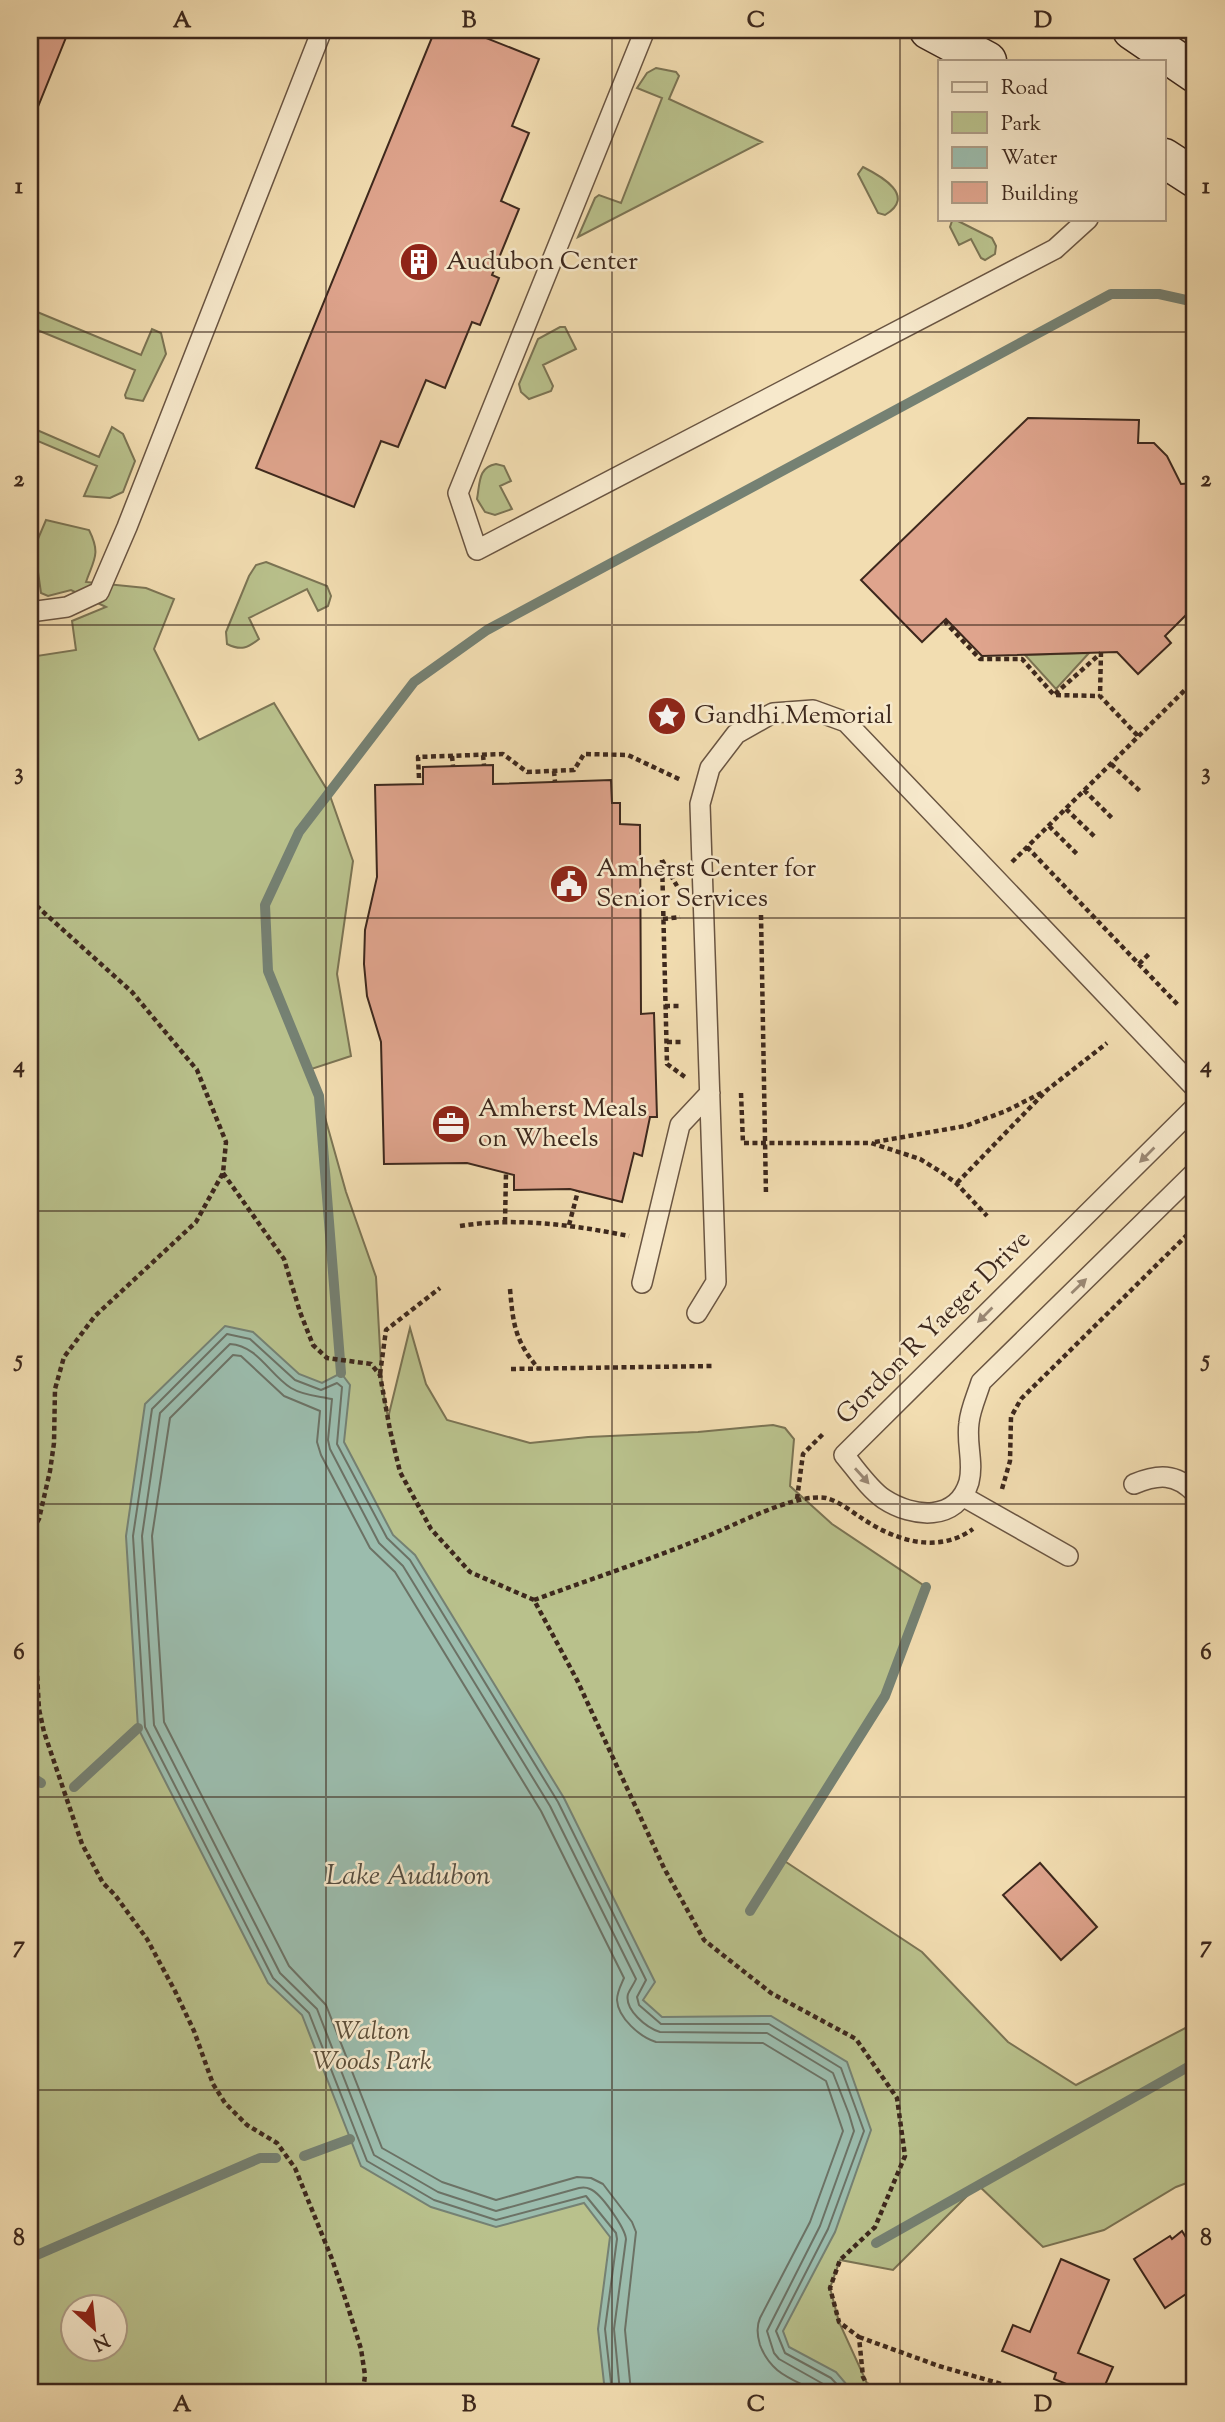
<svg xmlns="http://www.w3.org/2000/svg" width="1225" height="2422" font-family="'Sorts Mill Goudy',serif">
	<rect width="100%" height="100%" fill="#f2ddb1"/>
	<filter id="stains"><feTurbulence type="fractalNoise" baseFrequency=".00286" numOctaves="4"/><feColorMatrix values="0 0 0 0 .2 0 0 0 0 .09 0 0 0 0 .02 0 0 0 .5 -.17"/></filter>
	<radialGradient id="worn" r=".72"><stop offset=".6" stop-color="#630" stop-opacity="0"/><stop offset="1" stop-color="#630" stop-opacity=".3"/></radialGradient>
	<path fill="#b9c18c" stroke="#7b7454" stroke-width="2" fill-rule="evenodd" d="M656,68l20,4 3,4 -10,23 93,43 -184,95 17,-39 4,-3 22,8 41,-105 -25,-10 10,-15z
		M863,167c18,9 54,29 22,48l-7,-2 -20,-39z
		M956,220l36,18 4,8 -1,8 -10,6 -4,-2 -10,-19 -12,6 -9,-18 2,-6z
		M30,309l111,46 11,-26 9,4 5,21 -23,47 -17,-3 -1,-3 10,-25 -105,-43z
		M560,327h5l11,22 -33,16 10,21 -2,5 -22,8 -8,-7 -2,-8 19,-45z
		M30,427l69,30 13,-30 11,7 12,27 -12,31 -13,6 -26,-2 13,-30 -59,-25 -8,17z
		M496,464l8,2 7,15 -11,5 12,23 -17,6 -10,-3 -8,-13c3,-16 1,-32 19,-35z
		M46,520l43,10c12,24 5,29 -3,52l60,6 28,11 -20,50 45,91 75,-37 55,90 24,68 -16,113 14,82 -43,14 11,26 27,96 30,85 6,107 6,34 22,-90 16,56 21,36 83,23 58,-6 110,-5 75,-7 12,3 9,11 -4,47 42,38 94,63 -41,109 -102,164 139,92 86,90 68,43 119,-62v157l-19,7 -72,43 -61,17 -65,-62 -85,85 -53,-10 -10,28 9,34 32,70h-841v-1735l46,-7 -4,-29 34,-14 -35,-17 -23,6 -7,-3 -4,-28 -7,1v-22l5,2zM74,2306h42v42h-42z
		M266,562l61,24 4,10 -3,10 -10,5 -11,-22 -58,29 10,21c-11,9 -18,12 -32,5l-1,-12 23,-56 7,-11z
		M1089,653l-33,36 -31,-34z"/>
	<path fill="#9bbcad" stroke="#758173" stroke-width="2" d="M225,1326l28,6 46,42 23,9 19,-10 9,12 -6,57 49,93 22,20 149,243 91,184 -12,18 19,17 109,-1 76,46 24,68 -36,102 -52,99 6,16 47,25 17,20h-248l-7,-63 12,-92 -26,-34 -88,24 -65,-20 -70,-41 -59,-151 -34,-32 -130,-255 -12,-192 19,-132z"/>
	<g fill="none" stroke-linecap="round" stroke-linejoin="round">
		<path stroke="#6c7265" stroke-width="2" d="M612,2392l-7,-63 12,-90 -1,-6 -30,-37 -90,24 -62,-20 -67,-39 -58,-148 -36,-35 -128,-251 -12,-191 19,-127 75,-75 23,5 45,41 26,10 16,-7 5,4 -5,57 50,94 23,22 148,242 88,178 -9,17 2,8 22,19h108l72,44 23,63 -36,98 -52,102 9,22 46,25 13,14
			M620,2392l-6,-63 12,-90c-1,-11 -25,-46 -36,-50 -4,-2 -6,-2 -11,-1l-83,23 -58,-19 -64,-37 -57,-146 -37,-36 -126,-248 -12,-189 18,-123 70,-69c28,2 39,30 61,44 13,8 28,8 41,11l-4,41 2,9 49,94 24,23 147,240 86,173c-2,5 -6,10 -8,15 -4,16 19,34 32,38l107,1 66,40 16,41 5,17 -34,95 -53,105 7,22 5,6 46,26 7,7
			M631,2392l-6,-62 11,-98 -4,-10 -29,-38 -12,-6 -14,-1 -81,23 -54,-18 -60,-34 -56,-143 -37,-39 -125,-244 -12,-186 18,-118 63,-63 8,1 43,40 36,15 -3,31 4,13 49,93 25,24 146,239 83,167c-3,7 -7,14 -7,22 1,18 23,37 39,42l107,1 63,38 17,50 -33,91 -50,96c-4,9 -3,17 0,27 11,29 31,33 57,47"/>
		<path stroke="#758173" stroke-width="10" d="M341,1373l-22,-277 -51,-125 -3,-66 34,-73 115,-150 73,-52 624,-336h48l36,8
			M30,1776l11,7
			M74,1787l64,-59
			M750,1911l135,-215 41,-109
			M304,2156l46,-17
			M876,2243l319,-180
			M30,2258l230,-100h16"/>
	</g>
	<path fill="#dfa48d" stroke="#3d281d" stroke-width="2" d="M30,30h39l-38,94 -1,-1z
		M435,30h31l73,29 -27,67 17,7 -28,68 18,8 -27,66 7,3 -10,25 -9,22 -8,-3 -27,66 -19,-8 -28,67 -17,-6 -27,66 -98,-39z
		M1028,418l111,2 -1,23h16l13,13 14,28 14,-1v123l-30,30 6,7 -33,31 -21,-22 -135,4 -36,-37 -24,23 -61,-62z
		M493,765v19l118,-4 1,23h8v21l20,1 1,189 13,-1 3,104h-7l-8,39 -8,-3 -12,49 -52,-13 -56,1v-15l-47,-12 -83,1 -3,-122 -14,-46 -3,-32 1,-34 12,-53 -2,-92 48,-1v-17z
		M1040,1863l57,64 -36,33 -58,-65z
		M1182,2231l13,21v36l-30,20 -31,-49 36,-23 2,3z
		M1061,2259l48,21 -31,73 35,14 -11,25h-16l-32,-13 2,-6 -54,-22 11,-26 17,7z"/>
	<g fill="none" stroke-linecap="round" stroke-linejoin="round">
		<g stroke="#6a5542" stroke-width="22">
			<path id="service" d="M645,30l-187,463 19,57 578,-301 33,-30
				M30,612l37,-5 32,-15 28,-65 195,-497
				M1195,1107l-351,348c12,14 25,34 40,44 29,19 73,23 85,-17 5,-20 -3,-38 0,-59 1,-13 8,-28 12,-41l214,-210
				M642,1283l38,-158 30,-32
				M697,1313l19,-31 -16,-478 10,-36 26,-34 37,-21 40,-3 33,12 349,366
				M1134,1484c24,-10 42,-11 61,9
				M964,1497l104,59"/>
		</g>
		<g stroke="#3d281d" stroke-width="41">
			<path id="secondary" d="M929,30l58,31
				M1132,30l63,43
				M1164,158l31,20"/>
		</g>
		<path stroke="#3d281d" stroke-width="4.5" stroke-dasharray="5 3.5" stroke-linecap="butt" d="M948,621l-2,2 34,36h42l32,36 46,1
			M1101,652l-1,44 38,40
			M1055,694l46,-41
			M483,755l1,10
			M452,756l1,10
			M1111,764l30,28
			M554,771l1,11
			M419,778l-1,-21 85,-3 24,18 47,-2 10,-16 44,1 53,25
			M1084,790l29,29
			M1066,809l29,28
			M1049,826l28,28
			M1027,847l151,158
			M662,860l5,204 18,13
			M662,860l15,26
			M1012,862l183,-182
			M30,900l102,92 65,78 29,72 -3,31 -27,49 -101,94 -31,41 -9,32 -1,54 -4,28 -11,48 -9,16
			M761,915l5,280
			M663,919l17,-2
			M1139,964l10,-10
			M665,1006h17
			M667,1042h16
			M741,1093l2,50h128l49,16 21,13 15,11 31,33
			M875,1142l90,-16 41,-15 37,-19
			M223,1173l61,86 16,53 13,33 14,13 44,6 9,11 10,55 10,42 31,57 39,43 64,28 43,80 87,188 40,72 67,53 85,46 41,59 8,58 -30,71 -35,33 -10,28 9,34 20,15 4,40 8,15
			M957,1183l90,-93 60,-47
			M505,1222l1,-49
			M569,1225l9,-34
			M460,1226c57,-9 113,-1 169,10
			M510,1289c3,35 5,52 28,79
			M511,1369l201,-3
			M380,1374l6,-44 54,-42
			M1002,1489l8,-28 1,-44 10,-18 174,-172
			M797,1499l6,-45 21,-21
			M534,1600c57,-21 115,-40 171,-63 31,-12 89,-44 121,-39 13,3 26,14 37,21 33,22 75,35 110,10
			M30,1617l5,20 4,72 5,23 38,112 21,39 12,12 32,44 28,52 19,40 19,53 12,19 22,22 30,18 18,25 37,91 15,45 14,45 4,26 -2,17
			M859,2337l80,29 90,26"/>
		<use href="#service" stroke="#f7e9cc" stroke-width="19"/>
		<use href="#secondary" stroke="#f7e9cc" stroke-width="38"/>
	</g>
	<defs><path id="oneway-solid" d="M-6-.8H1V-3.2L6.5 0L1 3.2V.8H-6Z" transform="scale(1.75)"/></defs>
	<g fill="#9a8874">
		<use href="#oneway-solid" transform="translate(1147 1155) rotate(135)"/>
		<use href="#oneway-solid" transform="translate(1079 1286) rotate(-44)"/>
		<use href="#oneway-solid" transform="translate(985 1315) rotate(135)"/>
		<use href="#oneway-solid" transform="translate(862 1476) rotate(48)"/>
	</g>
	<path fill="none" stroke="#3d281d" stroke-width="2" stroke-opacity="0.55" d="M326,30v2362M612,30v2362M900,30v2362M30,332h1165M30,625h1165M30,918h1165M30,1211h1165M30,1504h1165M30,1797h1165M30,2090h1165"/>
	<defs>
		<g id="building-disc" transform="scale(2.0125)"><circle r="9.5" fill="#8f2418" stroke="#f7e9cc"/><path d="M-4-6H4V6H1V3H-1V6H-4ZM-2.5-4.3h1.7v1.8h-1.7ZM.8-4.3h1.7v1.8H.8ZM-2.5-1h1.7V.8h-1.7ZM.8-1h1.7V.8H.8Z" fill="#fff"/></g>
		<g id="sight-disc" transform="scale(2.0125)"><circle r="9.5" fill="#8f2418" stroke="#f7e9cc"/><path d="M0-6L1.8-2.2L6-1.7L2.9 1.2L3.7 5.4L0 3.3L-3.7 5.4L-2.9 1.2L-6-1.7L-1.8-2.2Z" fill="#fff"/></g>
		<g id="civic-disc" transform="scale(2.0125)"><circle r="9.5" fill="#8f2418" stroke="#f7e9cc"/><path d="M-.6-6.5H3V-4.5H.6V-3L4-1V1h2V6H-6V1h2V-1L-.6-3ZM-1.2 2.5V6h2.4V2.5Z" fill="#fff"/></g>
		<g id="office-disc" transform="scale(2.0125)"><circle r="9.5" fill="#8f2418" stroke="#f7e9cc"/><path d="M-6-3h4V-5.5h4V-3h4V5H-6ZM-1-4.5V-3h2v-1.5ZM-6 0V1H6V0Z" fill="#fff"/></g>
	</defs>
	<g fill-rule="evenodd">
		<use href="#building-disc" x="419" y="262"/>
		<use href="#sight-disc" x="667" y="716"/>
		<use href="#civic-disc" x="569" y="884"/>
		<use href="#office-disc" x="451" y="1124"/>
	</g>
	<g text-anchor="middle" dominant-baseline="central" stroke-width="5" stroke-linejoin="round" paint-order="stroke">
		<g font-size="26" fill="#3d281d" stroke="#f7e9cc" text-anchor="start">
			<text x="446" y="262">Audubon Center</text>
			<text x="694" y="716">Gandhi Memorial</text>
			<text x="596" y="869">Amherst Center for<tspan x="596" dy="30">Senior Services</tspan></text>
			<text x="478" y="1109">Amherst Meals<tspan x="478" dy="30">on Wheels</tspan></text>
		</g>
		<g font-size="26" fill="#3d281d" stroke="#f7e9cc">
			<text transform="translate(934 1328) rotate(-45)">Gordon R Yaeger Drive</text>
		</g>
		<g font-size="26" font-style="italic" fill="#5c4e39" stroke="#f7e9cc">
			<text x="372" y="2032">Walton<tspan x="372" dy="30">Woods Park</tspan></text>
		</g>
		<g font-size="28" font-style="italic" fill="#544d41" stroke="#f7e9cc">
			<text x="408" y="1877">Lake Audubon</text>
		</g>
	</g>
	<rect width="1225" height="2422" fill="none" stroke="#f2ddb1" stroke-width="77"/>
	<rect x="938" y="60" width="228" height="161" fill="#f7e9cc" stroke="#ad9c86" stroke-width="2"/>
	<rect x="952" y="82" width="35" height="10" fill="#f7e9cc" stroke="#ad9c86" stroke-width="2"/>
	<text x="1001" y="94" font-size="21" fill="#3d281d">Road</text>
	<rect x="952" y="112" width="35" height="21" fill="#b9c18c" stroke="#ad9c86" stroke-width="2"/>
	<text x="1001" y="130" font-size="21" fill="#3d281d">Park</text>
	<rect x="952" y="147" width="35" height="21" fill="#9bbcad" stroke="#ad9c86" stroke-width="2"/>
	<text x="1001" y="164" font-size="21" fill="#3d281d">Water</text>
	<rect x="952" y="182" width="35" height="21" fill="#dfa48d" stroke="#ad9c86" stroke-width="2"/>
	<text x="1001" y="200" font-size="21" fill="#3d281d">Building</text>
	<g transform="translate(94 2328) rotate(153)"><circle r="33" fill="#f7e9cc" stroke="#ad9c86" stroke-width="2"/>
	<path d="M0-5L12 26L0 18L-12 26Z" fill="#8f2418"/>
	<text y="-10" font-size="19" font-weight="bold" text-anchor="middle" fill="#3d281d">N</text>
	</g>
	<rect x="38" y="38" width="1148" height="2346" fill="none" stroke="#3d281d" stroke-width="2.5"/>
	<g font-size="23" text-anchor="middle" font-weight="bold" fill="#3d281d">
		<text x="182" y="27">A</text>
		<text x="469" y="27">B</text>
		<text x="756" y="27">C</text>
		<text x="1043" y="27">D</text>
		<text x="19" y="193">1</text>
		<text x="1206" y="193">1</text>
		<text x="19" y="486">2</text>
		<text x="1206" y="486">2</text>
		<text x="19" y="779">3</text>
		<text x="1206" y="779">3</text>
		<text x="19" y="1072">4</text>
		<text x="1206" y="1072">4</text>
		<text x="19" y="1366">5</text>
		<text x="1206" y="1366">5</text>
		<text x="19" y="1659">6</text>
		<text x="1206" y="1659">6</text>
		<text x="19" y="1952">7</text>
		<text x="1206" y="1952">7</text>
		<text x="19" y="2245">8</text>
		<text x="1206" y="2245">8</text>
		<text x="182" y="2411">A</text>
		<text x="469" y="2411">B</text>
		<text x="756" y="2411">C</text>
		<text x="1043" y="2411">D</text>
	</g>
	<rect width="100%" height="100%" filter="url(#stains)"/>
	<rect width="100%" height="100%" fill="url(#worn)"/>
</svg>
